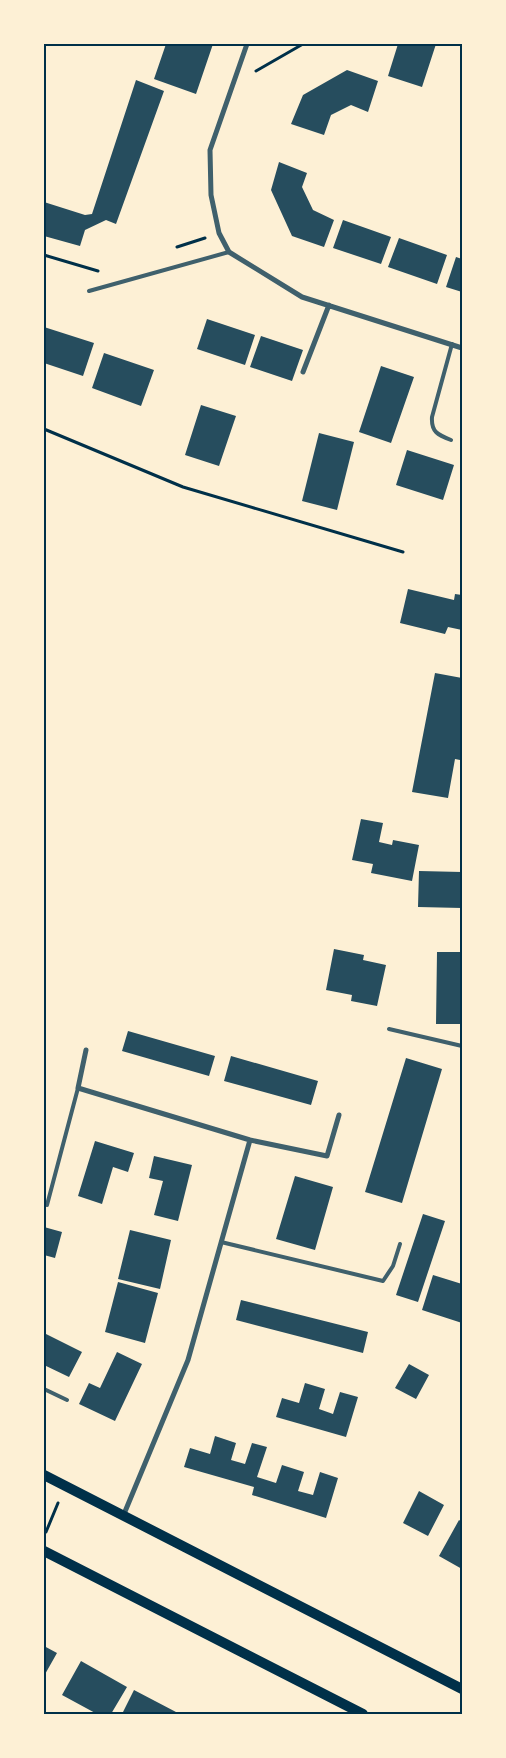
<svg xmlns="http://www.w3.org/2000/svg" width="506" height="1758" font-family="'Fira Sans Condensed',sans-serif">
	<rect width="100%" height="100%" fill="#fdf0d5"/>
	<path fill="#264d5e" d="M166,44h47l-17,50 -42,-15z
		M398,44h38l-14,43 -34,-11z
		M347,70l31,11 -10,31 -17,-7 -20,10 -7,20 -33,-11 12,-29z
		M136,80l28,11 -48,133 -10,-4 -21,10 -5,16 -36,-10v-34l41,13 7,-1z
		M279,162l28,11 -5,14 11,23 21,10 -10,27 -32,-11 -21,-46z
		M343,220l48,17 -10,27 -48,-16z
		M399,238l48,17 -10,29 -49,-17z
		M456,257l6,2v33l-16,-5z
		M207,319l48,16 -10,30 -48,-16z
		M44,327l50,16 -11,33 -39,-13z
		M261,336l42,14 -11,31 -42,-14z
		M104,353l50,17 -13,36 -49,-18z
		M381,366l33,11 -23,66 -32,-11z
		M201,405l35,11 -17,50 -34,-11z
		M319,433l35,9 -17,68 -35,-9z
		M407,450l47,15 -11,35 -47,-15z
		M408,589l46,11 1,-6 7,1v35l-14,-3 -3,7 -45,-11z
		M435,673l27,5v71l-2,11 -5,-1 -7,39 -36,-6z
		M361,819l22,4 -4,19 13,3 1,-5 26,5 -7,36 -41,-8 2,-9 -21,-4z
		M419,871l43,1v36l-44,-1z
		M334,949l30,6 -1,5 23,5 -9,41 -26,-5 1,-6 -26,-5z
		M437,952h25v72h-26z
		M128,1031l87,25 -6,20 -87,-25z
		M231,1056l87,25 -7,24 -87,-24z
		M406,1058l36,11 -40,134 -37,-11z
		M95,1141l39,12 -6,19 -15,-5 -11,37 -24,-8z
		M154,1156l38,9 -14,56 -24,-6 9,-34 -14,-3z
		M295,1176l38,11 -18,63 -39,-11z
		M423,1214l22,7 -27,81 -22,-7z
		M44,1227l18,5 -7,26 -11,-3z
		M130,1230l41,10 -11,49 -42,-10z
		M433,1275l29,9v39l-40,-13z
		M118,1282l40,11 -13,50 -40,-11z
		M241,1300l127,32 -5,21 -127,-33z
		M44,1333l38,19 -13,25 -25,-12z
		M117,1352l25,12 -27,57 -36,-17 10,-21 11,5z
		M409,1364l20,11 -13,24 -21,-11z
		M305,1383l20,6 -6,20 14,5 7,-22 18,5 -12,40 -70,-20 6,-19 17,5z
		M215,1436l21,7 -5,17 14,4 7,-21 15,4 -10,30 19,6 6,-18 22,7 -6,19 15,4 7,-23 18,6 -12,40 -74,-23 2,-8 -70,-20 6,-19 20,6z
		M419,1491l25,14 -16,31 -25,-13z
		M459,1520l3,2v47l-23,-13z
		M44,1646l13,7 -13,23z
		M81,1661l46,26 -16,27h-14l-35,-19z
		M134,1690l42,22 -1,2h-53z"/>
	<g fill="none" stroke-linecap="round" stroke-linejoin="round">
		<path stroke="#003049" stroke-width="3" d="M256,71l47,-27
			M177,247l28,-9
			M44,255l54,16
			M44,429l139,58 220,65
			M46,1532l12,-29"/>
		<path stroke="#3f606c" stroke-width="4" d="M89,291l140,-39
			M451,440c-13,-5 -20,-8 -19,-23l20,-73
			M389,1029l73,17
			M47,1205l31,-117
			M221,1242l162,39 10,-15 7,-22
			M44,1389l23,11"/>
		<path stroke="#3f606c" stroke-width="5" d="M247,44l-37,106 1,45 8,38 10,19 73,45 160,51
			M303,372l26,-67
			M86,1050l-8,38 172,52 77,16 12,-41
			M124,1514l64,-154 62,-220"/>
		<path stroke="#003049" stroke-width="10" d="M44,1475l418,214
			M44,1551l319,163"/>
	</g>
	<rect width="506" height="1758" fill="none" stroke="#fdf0d5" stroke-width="90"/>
	<rect x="45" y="45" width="416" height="1668" fill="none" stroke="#003049" stroke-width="2"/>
</svg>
